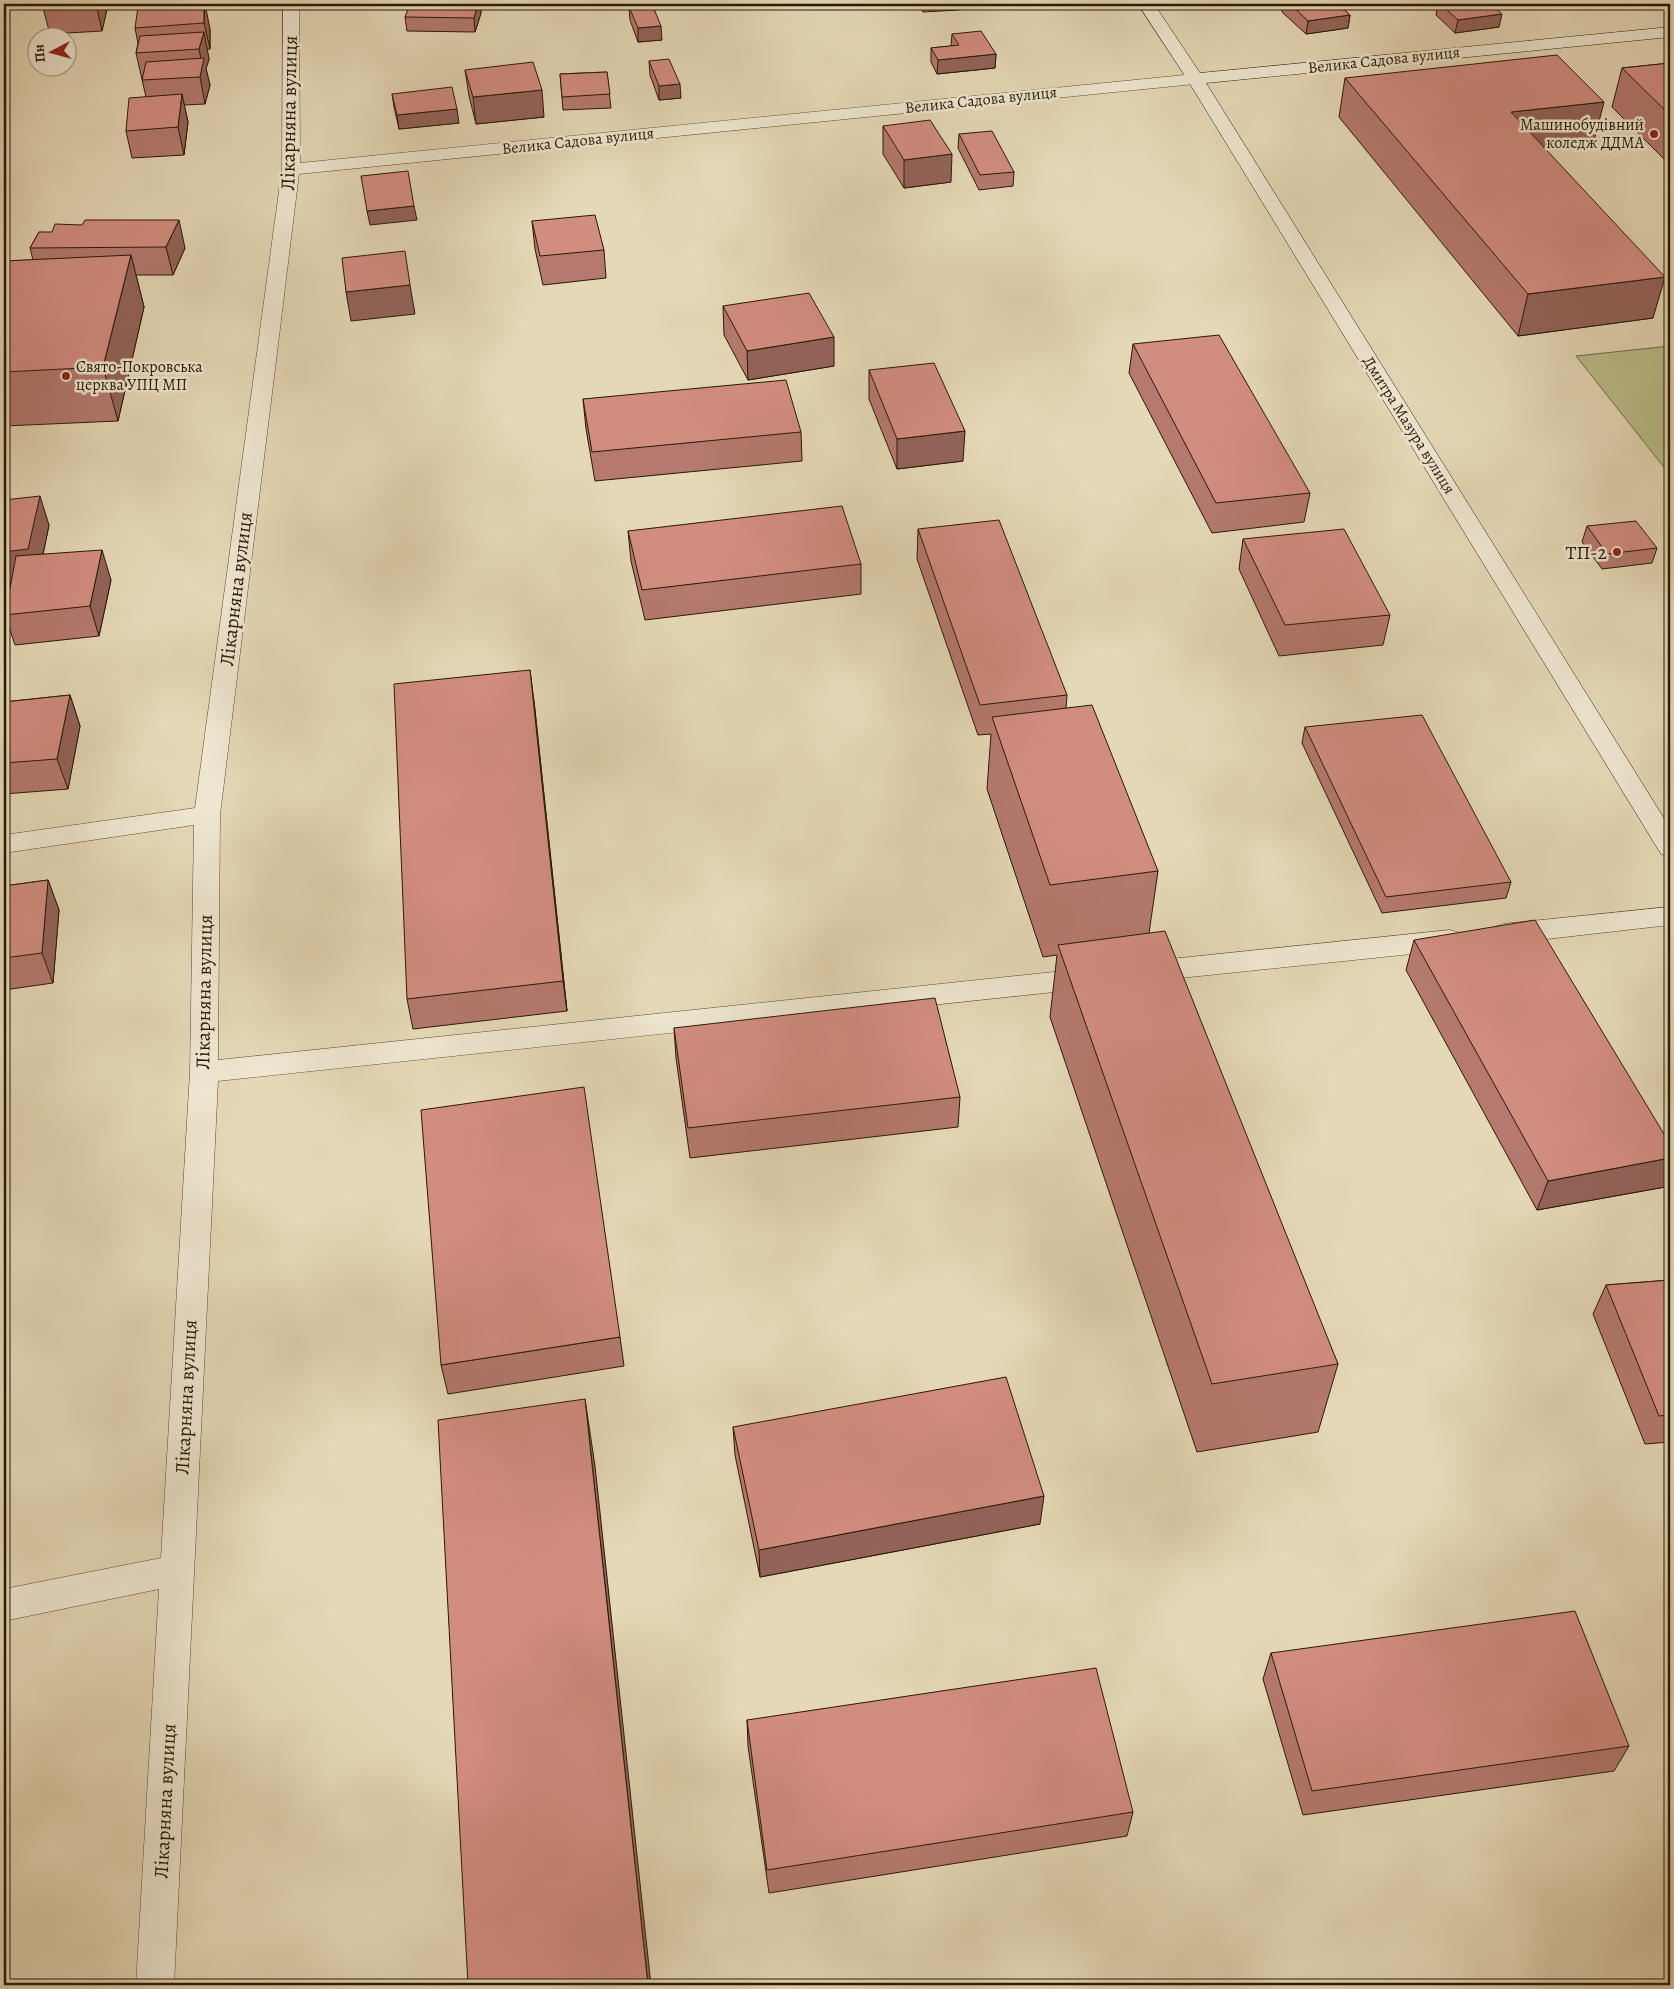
<svg xmlns="http://www.w3.org/2000/svg" width="1674" height="1989" font-family="Alegreya,serif">
	<rect width="100%" height="100%" fill="#e5d8b6"/>
	<filter id="stains"><feTurbulence type="fractalNoise" baseFrequency=".004" numOctaves="4"/><feColorMatrix values="0 0 0 0 .2 0 0 0 0 .09 0 0 0 0 .02 0 0 0 .5 -.17"/></filter>
	<radialGradient id="worn" r=".72"><stop offset=".6" stop-color="#630" stop-opacity="0"/><stop offset="1" stop-color="#630" stop-opacity=".3"/></radialGradient>
	<path fill="#babd8a" stroke="#716b48" d="M1670,346v125h-3l-91,-115z"/>
	<g fill="none" stroke-linecap="round" stroke-linejoin="round">
		<g stroke="#574932" stroke-width="1">
			<path id="street" d="M283,4h16l1,159 895,-89 6,1 2,4 -2,4 -6,1 -896,90 -79,641 -2,245 874,-92 10,3 4,7 -4,7 -10,3 -874,93 -44,904h-38l23,-396 -155,32v-32l157,-31 29,-486 4,-247 -190,28v-18l191,-27 87,-639z
				M1670,907v18l-167,19 -9,-3 -4,-7 4,-7 9,-3z
				M1450,930l10,3 3,7 -3,7 -10,3 -308,32 -10,-3 -4,-7 4,-7 10,-3z"/>
		</g>
		<g stroke="#281906" stroke-width="1">
			<path id="secondary" d="M1138,4h16l46,69 470,-46v10l-464,46 464,745v29l-9,-3 -474,-775z"/>
		</g>
		<use href="#street" fill="#eee6d0" fill-rule="evenodd"/>
		<use href="#secondary" fill="#eee6d0" fill-rule="evenodd"/>
	</g>
	<path fill="#b5796f" stroke="#281906" d="M44,4h64l-6,27 -52,3 -7,-26z
		M187,4l23,25v20l-3,1 2,9 -3,10 4,16 -5,19 -21,1 4,17 -4,33 -52,3 -6,-27 20,-34 -10,-44 2,-10 -3,-15z
		M478,4h2l1,9 -6,19 -68,-1 -2,-14z
		M919,4h40v6l-36,2z
		M1283,4h55l12,11 -2,13 -42,6 -24,-22z
		M1438,4h53l8,23 -44,6 -19,-18z
		M629,7l33,33 -24,2 -8,-22z
		M952,34l44,20 -1,14 -58,6 -6,-12v-14l20,-2z
		M649,61l32,37 -22,2 -9,-25z
		M1670,63v98h-4l-54,-54 10,-39z
		M465,70l79,47 -68,7 -7,-28z
		M607,72l4,36 -48,2 -3,-36z
		M1345,78l249,63 -51,6 110,171 -135,18 -179,-219z
		M392,94l67,29 -60,6 -5,-22z
		M883,126l68,56 -47,6 -21,-34z
		M959,134l55,38 -1,14 -34,4 -21,-42z
		M532,221l72,29 2,28 -63,7 -8,-36z
		M39,232l146,16 -12,27h-37l8,32 -26,114 -114,5v-165l29,-1 -3,-12z
		M723,306l111,60 -86,14 -24,-45z
		M1133,344l177,149 -6,29 -92,11 -83,-160z
		M869,370l94,91 -66,8 -28,-70z
		M583,399l218,33 1,29 -207,20 -9,-52z
		M4,500l45,25 -6,29 68,26 -12,56 -84,9 -10,-30 6,-33 -7,1z
		M1587,526l70,22 -5,15 -50,6 -20,-27z
		M918,529l149,166 -1,13 92,163 -9,62 189,431 -20,68 -121,20 -147,-435 7,-62 -14,2 -56,-168 4,-55 -13,1 -61,-176z
		M628,531l233,33v30l-216,26 -14,-59z
		M1243,539l147,76 -7,30 -104,11 -40,-87z
		M70,695l10,31 -12,63 -64,5v-92z
		M534,701l33,310 -154,18 -6,-30z
		M1305,727l206,155 -5,16 -124,15 -80,-170z
		M48,880l11,30 -6,73 -49,7v-104z
		M1414,940l256,204v31l-5,12 -128,23 -131,-240z
		M674,1028l286,69 -2,30 -268,31 -14,-100z
		M1670,1280v162l-25,2 -52,-130 13,-29z
		M620,1337l4,29 -176,28 -7,-29z
		M733,1427l307,97 -280,53 -25,-122z
		M1271,1653l358,93 -15,25 -311,44 -40,-136z
		M747,1720l386,92 -6,24 -358,57 -21,-147z"/>
	<path fill="#93635a" stroke="#281906" d="M96,4h12v1l-6,26z
		M205,4l5,25v20l-6,-26z
		M478,4h2l1,9 -6,19 -1,-14z
		M1502,14l-3,13 -44,6 3,-13z
		M1350,15l-2,13 -42,6 2,-13z
		M661,26l1,14 -24,2v-14z
		M204,32l5,27 -3,10 4,16 -5,19 -5,-27 2,-12 -3,-16z
		M996,54l-1,14 -58,6 1,-14z
		M680,84l1,14 -22,2v-14z
		M542,90l2,27 -68,7 -3,-27z
		M182,94l6,28 -4,33 -6,-28z
		M1604,102l-10,39 -92,11 9,-40z
		M457,109l2,14 -60,6 -2,-14z
		M1670,146v15h-4z
		M952,154l-1,28 -47,6v-28z
		M414,206l3,14 -47,5 -3,-14z
		M179,220l6,28 -12,27 -7,-28z
		M131,255l13,52 -26,114 -15,-54z
		M1665,277l-12,41 -135,18 10,-42z
		M410,285l5,29 -64,7 -5,-29z
		M834,337v29l-86,14 -1,-29z
		M965,431l-2,30 -66,8v-30z
		M40,496l9,29 -11,54 -34,4v-31z
		M102,550l9,30 -12,56 -9,-30z
		M530,670l4,31 33,310 -4,-30z
		M70,695l10,31 -12,63 -11,-30z
		M48,880l11,30 -6,73 -11,-30z
		M1670,1158v17l-5,12 -128,23 11,-29z
		M585,1399l10,67 56,519h-3z
		M1044,1496l-4,28 -280,53 -1,-27z"/>
	<path fill="#d28d81" stroke="#281906" d="M44,4h52v1l-53,3z
		M187,4h17v19l-69,5 3,-21z
		M410,4h68l-4,14 -69,-1z
		M652,4l9,22 -23,2 -9,-21z
		M1290,4h48l12,11 -42,6z
		M1440,4h51l11,10 -44,6z
		M981,31l15,23 -58,6 -7,-12 28,-3 -7,-11z
		M204,32l-5,17 -63,4 4,-17z
		M1557,55l47,47 -93,10 154,165 -137,17 -183,-216z
		M204,58l-4,19 -58,3 4,-18z
		M669,59l11,25 -21,2 -10,-25z
		M533,62l9,28 -69,7 -8,-27z
		M1670,63v52l-48,-47z
		M607,72l3,22 -48,3 -2,-23z
		M452,87l5,22 -60,6 -5,-21z
		M182,94l-4,33 -52,4 3,-33z
		M930,120l22,34 -48,6 -21,-34z
		M992,131l22,41 -34,3 -21,-41z
		M408,171l6,35 -47,5 -6,-35z
		M595,215l9,35 -64,6 -8,-35z
		M85,220h94l-13,27 -136,1 9,-16h13l3,-8 27,1z
		M405,251l5,34 -64,7 -4,-34z
		M131,255l-28,112 -99,5v-111z
		M809,293l25,44 -87,14 -24,-45z
		M1219,335l91,158 -94,10 -83,-159z
		M934,363l31,68 -68,8 -28,-69z
		M786,380l15,52 -209,20 -9,-53z
		M40,496l-12,53 -24,3v-52z
		M842,506l19,58 -219,26 -14,-59z
		M999,520l68,175 -87,10 -62,-176z
		M1636,521l21,27 -50,6 -20,-28z
		M1344,529l46,86 -105,10 -42,-86z
		M102,550l-12,56 -85,9 11,-59z
		M530,670l33,311 -156,18 -13,-315z
		M70,695l-13,64 -53,4v-61z
		M1092,705l66,166 -108,14 -58,-168z
		M1422,715l89,167 -125,15 -81,-170z
		M48,880l-6,73 -38,5v-72z
		M1535,920l135,224v14l-122,23 -134,-241z
		M1165,931l173,433 -126,20 -154,-439z
		M935,998l25,99 -272,31 -14,-100z
		M584,1087l36,250 -179,28 -20,-255z
		M1670,1280v135l-11,1 -53,-131z
		M1006,1377l38,119 -285,54 -26,-123z
		M585,1399l63,586h-180l-30,-565z
		M1575,1611l54,135 -317,45 -41,-138z
		M1096,1668l37,144 -366,58 -20,-150z"/>
	<g fill="#8f2418" stroke="#eee6d0" stroke-width="2">
		<circle cx="1654" cy="134" r="5"/>
		<circle cx="66" cy="376" r="5"/>
		<circle cx="1617" cy="552" r="5"/>
	</g>
	<g text-anchor="middle" dominant-baseline="central" stroke-width="5" stroke-linejoin="round" paint-order="stroke">
		<g font-size="16" fill="#281906" stroke="#eee6d0">
			<text transform="translate(1384 60) rotate(-6)">Велика Садова вулиця</text>
			<text transform="translate(981 100) rotate(-6)">Велика Садова вулиця</text>
			<text transform="translate(578 141) rotate(-6)">Велика Садова вулиця</text>
			<text transform="translate(1409 425) rotate(58)">Дмитра Мазура вулиця</text>
		</g>
		<g font-size="16" fill="#281906" stroke="#eee6d0" text-anchor="end">
			<text x="1644" y="125">Машинобудівний<tspan x="1644" dy="18">коледж ДДМА</tspan></text>
			<text x="76" y="367" text-anchor="start">Свято-Покровська<tspan x="76" dy="18">церква УПЦ МП</tspan></text>
		</g>
		<g font-size="20" fill="#281906" stroke="#eee6d0">
			<text transform="translate(289 113) rotate(-89)">Лікарняна вулиця</text>
			<text transform="translate(236 589) rotate(-83)">Лікарняна вулиця</text>
			<text transform="translate(204 992) rotate(-89)">Лікарняна вулиця</text>
			<text transform="translate(186 1397) rotate(-87)">Лікарняна вулиця</text>
			<text transform="translate(165 1801) rotate(-87)">Лікарняна вулиця</text>
		</g>
		<g font-size="20" fill="#281906" stroke="#eee6d0" text-anchor="end">
			<text x="1607" y="552">ТП-2</text>
		</g>
	</g>
	<rect width="1674" height="1989" fill="none" stroke="#e5d8b6" stroke-width="20"/>
	<rect x="5" y="5" width="1664" height="1979" fill="none" stroke="#281906" stroke-width="2.5"/>
	<rect x="10" y="10" width="1654" height="1969" fill="none" stroke="#281906"/>
	<g transform="translate(52 52) rotate(264)"><circle r="24" fill="#eee6d0" stroke="#9f947f"/>
	<path d="M0-4L9 19L0 12L-9 19Z" fill="#8f2418"/>
	<text y="-8" font-size="14" font-weight="bold" text-anchor="middle" fill="#281906">Пн</text>
	</g>
	<rect width="100%" height="100%" filter="url(#stains)"/>
	<rect width="100%" height="100%" fill="url(#worn)"/>
</svg>
